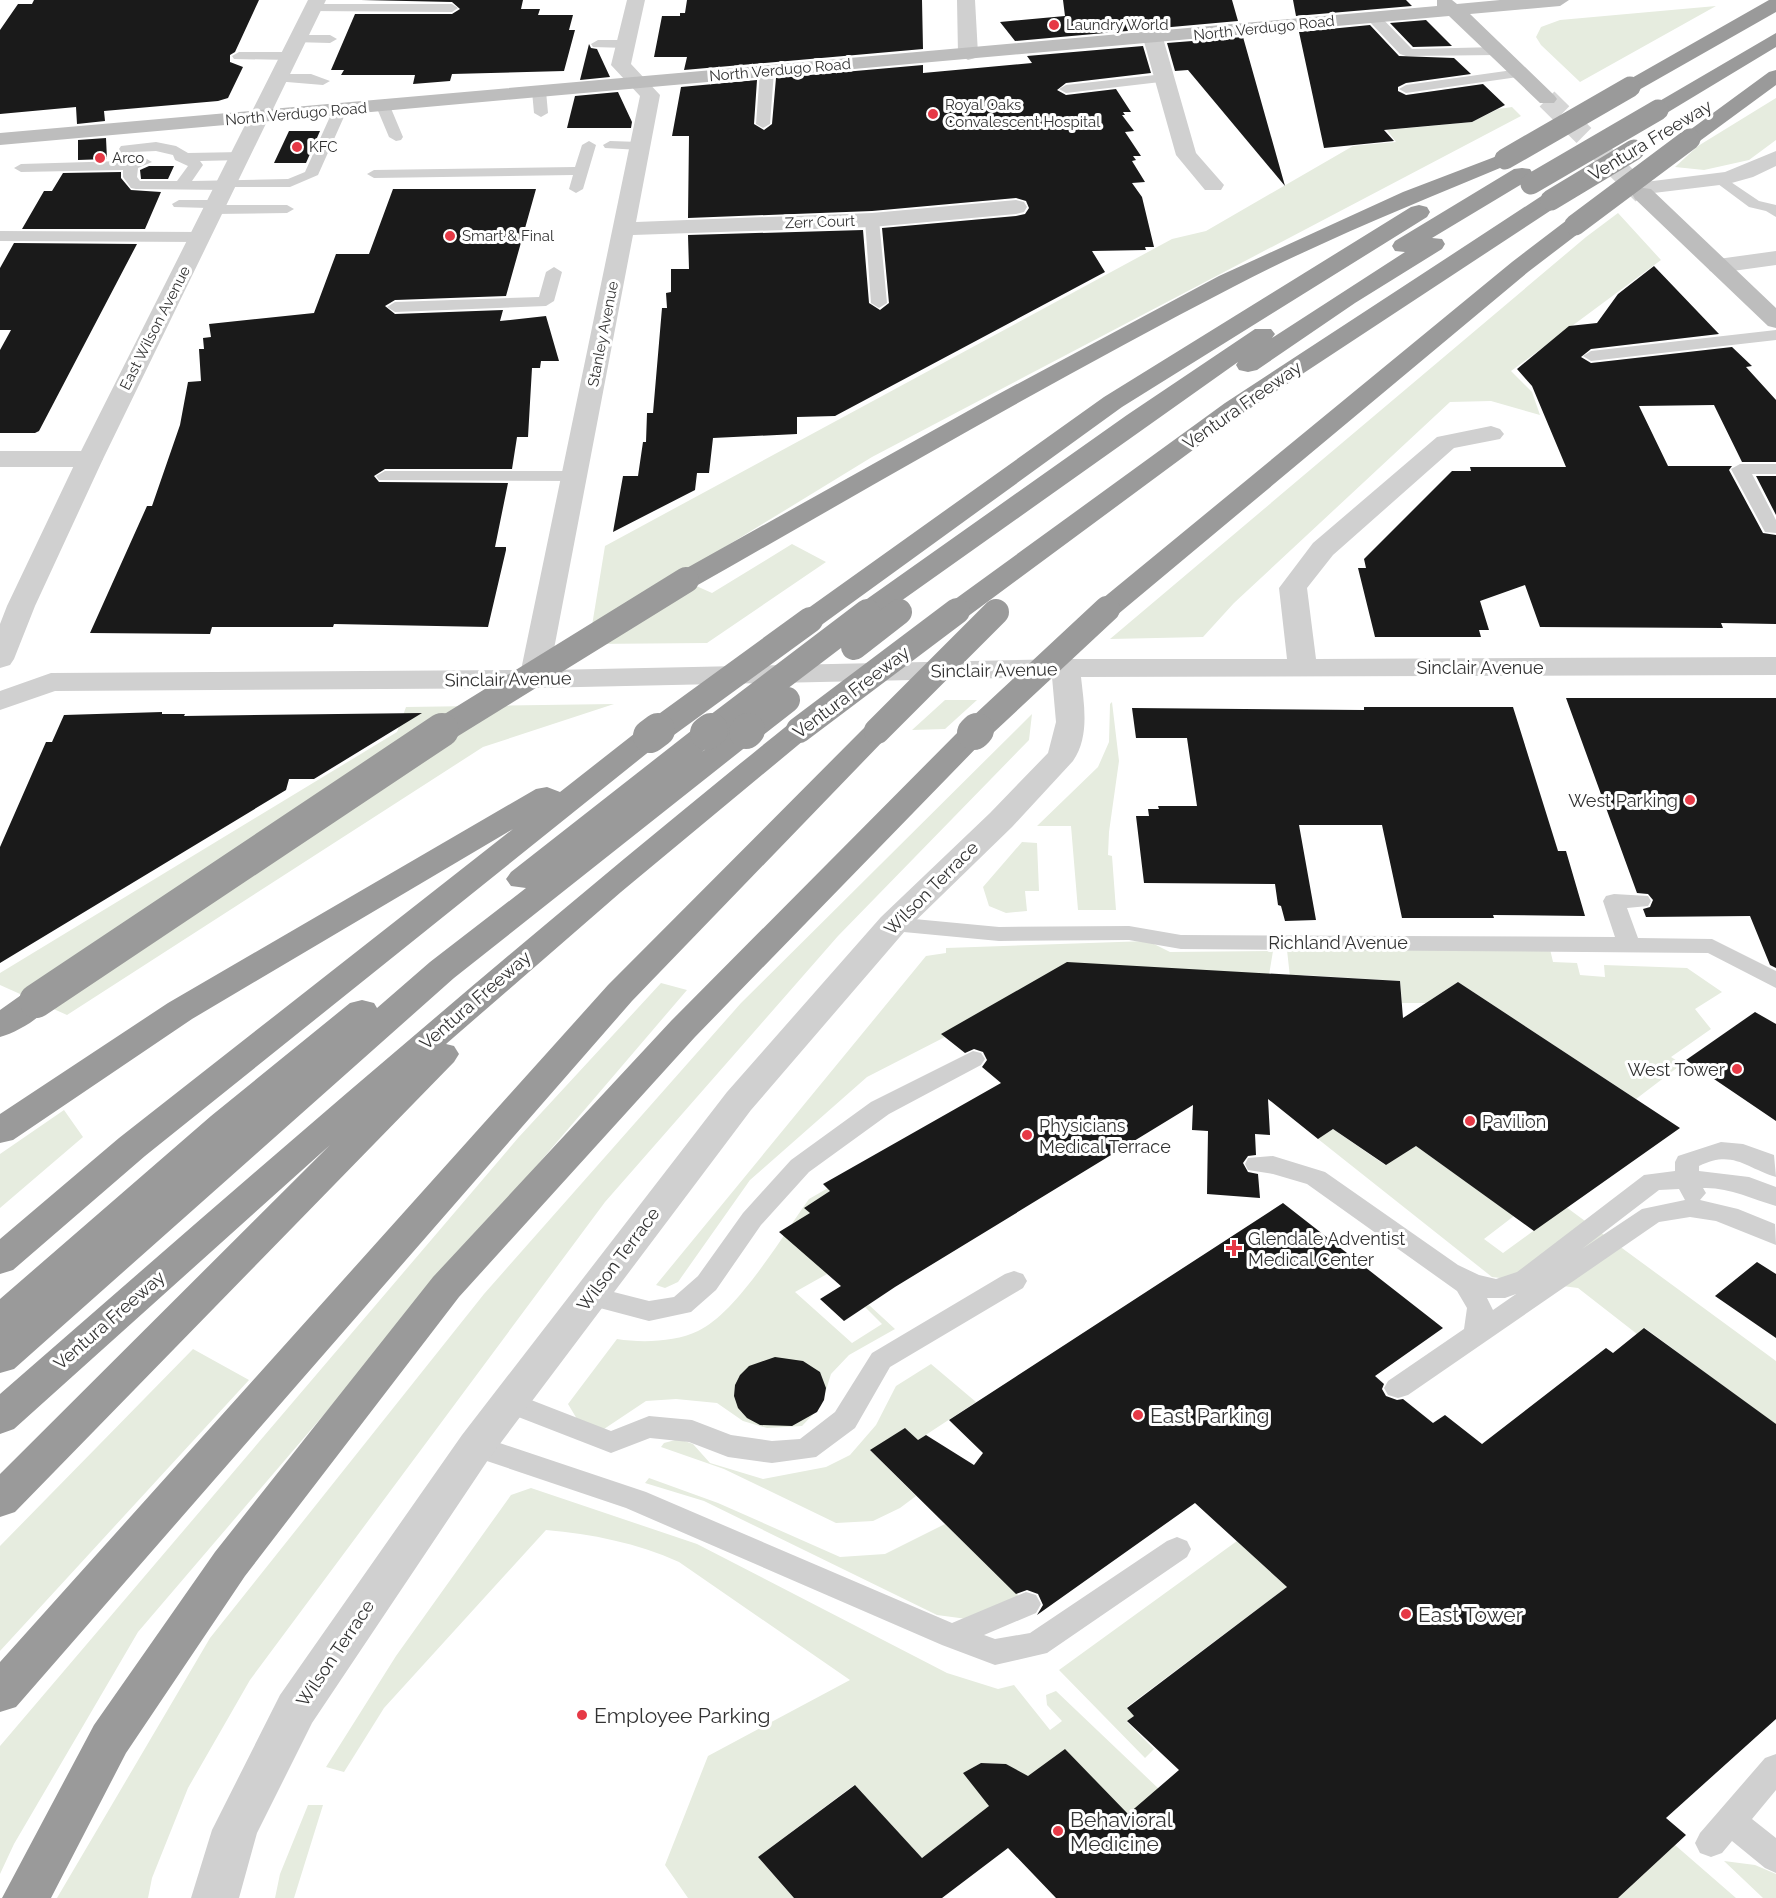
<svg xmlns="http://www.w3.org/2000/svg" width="1776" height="1898" font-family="Raleway,sans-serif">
	<rect width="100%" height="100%" fill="#fff"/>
	<path fill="#e6ecdf" d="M1716,6l-136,76 -39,-37 -5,-8 5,-10 19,-7z
		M1776,98v42l-27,20 -45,10 -29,-3 23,-21z
		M1512,107l9,9 -649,341 -196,120 36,16 80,-49 34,18 -119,81 -118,1 16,-98 567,-307 34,-8 147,-85 43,-4 -9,-12 85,-8 26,-13z
		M1618,213l43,47 -150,111 21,21 8,23 -49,-14 -41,1 -216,201 -31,34 -93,2 476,-402z
		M945,700h32l-32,29 -33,1z
		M1112,702l7,59 -10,71 -1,23 4,1 4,54h-38l-7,-84h-34l61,-59 11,-25 1,-38z
		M614,704l-131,43 -416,268 -67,-30v-12l397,-241 9,-25z
		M1032,714l-3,26 -191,196 -233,266 -355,478 -62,108 -36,90 -4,20h-91l153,-260 274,-344 257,-291z
		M1022,842l15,1 2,48h-14l2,20 -21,2 -17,-7 -6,-19z
		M1148,941l22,11 103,-1 -4,24 -324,62 -78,40 -117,103 -72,102 -13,6 -9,-3 270,-329 20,-3v-5z
		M1550,949l3,13 24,1 3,12 25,2 -1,-12 83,3 35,24 -27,17 16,20 -40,28 11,7 -46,35 -178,-117 -32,21h-24l-2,-22 -96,-6 -14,2 -3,-27z
		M661,983l26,7 -549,642 -124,212 -14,30v-128l518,-608z
		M64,1110l19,27 -83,71v-54z
		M1333,1129l52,36 31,-19 98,70 -30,23 19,14 63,-46 210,154v64l-131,-97 -8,6 -59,-46 -86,-11 -174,-138z
		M828,1188l2,3 -25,17 10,10 12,56 -32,18 57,51 30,-19 -17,-17 4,-2 26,24 -46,26 -18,19 -10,32 -19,20 -35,2 -24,-7 -26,-18 -41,-4 -30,2 -42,28 -24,-5 -12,-20 49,-65c25,4 58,3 81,-8 39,-18 85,-96 111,-132z
		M193,1349l56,31 -249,271v-105z
		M931,1364l45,38 -58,38 -48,10 46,46 -16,12 -27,13 -37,2 -112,-54 -63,-22 3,-4 15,-4 14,5 17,19 53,16 63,-12 24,-12 26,-30 20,-39z
		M649,1478l69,25 122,54 45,-3 60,-30 75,73 -53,22 -30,-4 -233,-114 -59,-18z
		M531,1488l166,56 250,129 51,16 16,-4 36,45 12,-9 -15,-16 -1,-10 10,-4 104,99 -32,24 -103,-35 -19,-15 -25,-1 -17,10 12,16 11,-5 18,10 -83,64 -68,-73 -96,72 36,41h-106l-23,-33 43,-109 142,-76 -171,-118c-42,-19 -87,-28 -133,-32l-162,178 -40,64 -18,-5 70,-111 115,-161z
		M1237,1541l50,46 -160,120 7,9 -7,6 27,27 -9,9 -86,-88z
		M308,1805h15l-29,93h-19l5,-24z
		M1675,1845l61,53h-118z
		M1724,1861l31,4 21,9v24h-13z"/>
	<path fill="#1a1a1a" d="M34,0h225l-24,52 -5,3v7l13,5 -15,31 -10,3 -114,10 1,10 -28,3 -1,-17 -76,7v-84l18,-26h14z
		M361,0h162l-2,9h19l-2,6h35l-4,15h6l-11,41 -112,3 -2,7 -37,3 2,-9h-74l3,-5h-13l24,-56h97l8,-5 -8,-7z
		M687,0h235l1,49 -239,21 3,-13h-33l8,-41h18v-3h5z
		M1063,0h169l6,21 -223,20 -15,-19 65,-6z
		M1293,0h113l6,6 -116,10z
		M1426,20l26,26 -39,1 -23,-24z
		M1370,25l29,31 55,2 17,16 -65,9 -8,4v4l8,4 77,-11 22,21 -33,17 -88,8 10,11 -70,7 -25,-116z
		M1243,37l42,149 -97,-116 -13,1 -8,-28z
		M589,44l2,4 6,1 13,28 -30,3z
		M1143,46l8,27 -85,10 -9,7 9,5 50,-6 15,23h-8l2,3h-3l12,16 -9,1 16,24h-8l3,4 -4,1 13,21 -13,1 10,14 12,50h-9l1,3 -54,1 13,21 -270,144 -38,1v17l-84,4 -4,35h-12l-2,17 -82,42 10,-56h15l5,-34h3l1,-29h6l9,-105h5l-1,-15 5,-1v-23h18l-1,-34 175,-5 6,73 11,7 9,-7 -7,-75 134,-12 9,-2 4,-6 -3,-7 -10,-3 -144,13 -184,7 1,-82h-17l9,-49 76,-7 -3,44 10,6 8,-6 4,-46 147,-13v8l109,-10 -5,-7z
		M618,92l14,30 -1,6h-64l8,-32z
		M289,131h31l-14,32h-32z
		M106,138l1,21 -29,1v-20z
		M149,166h25l-6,13h-27l-1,-9z
		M121,172v6l10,12 30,2 -16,37h-123l22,-38h8l11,-18z
		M393,189h143l-30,107 -111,4 -10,6 10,8 108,-4 -3,11 46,-5 13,45h-18l-1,7h-8l-4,69h-11l-5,32h-127l-11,7 5,6 129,1 -13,64h11v3l-18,77 -154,-3 -1,3h-121l-2,7 -120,-1 57,-127h5l28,-81 8,-43 13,-1 -2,-32h5l-1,-11 8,-1 -2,-13 105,-11 22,-59h33z
		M14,243l123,1 -98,187 -4,2h-35v-83l11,-20h-11v-62z
		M1654,266l65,68 -128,15 -10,8 10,6 141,-16 20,19 -6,1 30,33v62h-34l-28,-57 -75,1 29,60h64l-3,4 34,63 13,2v89l-55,-1 2,5 -183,-1 -15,-42 -45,16 9,29h-10l2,7h-106l-17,-69h8l-2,-9 88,-88h19l-1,-4h96l-34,-81 -15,-17 52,-43 28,-3 21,-29z
		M1756,476h20v39z
		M1566,698h210v270l-6,-3 -20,-49 -104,1 -3,-8 7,-2 3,-7 -5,-6 -11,-1z
		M1364,707h149l45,144h8l19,65 -92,-1 1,3h-92l-20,-93h-83l17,95 -31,1 -4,-15 -3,-1 -3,-21 -131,-1 -8,-67h13l-1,-7h11l-1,-3h39l-10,-68h-51l-4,-30 232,2z
		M162,712v2h23l-1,2 238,-3 -108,66h-25l-3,11 -286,173v-116l46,-105h6l12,-27z
		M1067,962l333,19 3,37 55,-36 222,146 -146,103 -118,-85 -30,19 -53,-36 -15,10 -50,-40 2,36 -15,-1 1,21 -8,1 -5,7 5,9 10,2 2,24 -53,-4 1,-63 -16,-1 1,-25 -298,182 -51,34 -24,-22 21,-13 -62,-54 31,-19 -6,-5 26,-17 -7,-7 178,-101 -19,-16 5,-7 -4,-8 -9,-3 -9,4 -24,-19z
		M1755,1012l21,12v97l-90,-61z
		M1283,1203l160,125 -68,48 9,8 -2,5 4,7 11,4 6,-1 30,24 12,-8 37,29 124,-96 7,5 31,-25 132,96v295l-110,99 20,17 -68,63h-562l-48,-50 -66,50h-148l-36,-41 97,-72 67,73 67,-52 -26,-33 18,-10 25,1 22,12 37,-27 63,65 51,-44 -52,-49 7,-5 -7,-8 160,-121 -92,-84 -158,112 6,-10 -5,-11 -11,-4 -11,4 -146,-144 35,-22 13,12 8,-5 48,30 9,-12 -34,-33z
		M1757,1262l19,12v64l-61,-42z
		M775,1357l28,4 17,11 6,16 -2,12 -7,12 -25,14 -32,-1 -13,-7 -9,-10 -4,-12 1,-11 5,-10 9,-9z"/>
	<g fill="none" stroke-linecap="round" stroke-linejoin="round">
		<path stroke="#d6d6d6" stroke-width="21" stroke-dasharray="21 10" stroke-linecap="butt" d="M1547,99l96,95"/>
		<path fill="#d0d0d0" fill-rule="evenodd" d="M313,4h139l6,4 -6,4 -144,-1v-6z
			M1373,13l5,1 34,35 86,-2 7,4 -7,4 -92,1 -6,-2 -32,-34 -1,-3z
			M298,35h32l7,4 -7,4 -37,-1v-6z
			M598,40h28l7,4 -7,4 -33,-1 -2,-3z
			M239,52h52l7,4 -7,4 -57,-1 -2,-3z
			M767,67l7,4 -4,53 -7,4 -7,-4 4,-53z
			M1520,69l5,1v6l-119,17 -7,-4 7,-4z
			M280,74h31l19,7 -7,4 -48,-4 -2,-3z
			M1164,74l5,1v6l-103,12 -7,-4 7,-4z
			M539,87l7,4 2,22 -7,4 -7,-4 -2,-22z
			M383,102l7,4 13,31 -2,3 -5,1 -7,-4 -13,-31z
			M340,106l7,4 -29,65 -28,12h-57l-6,3 -91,-1 -5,-1 -8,-11v-7l-102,2 -7,-4 7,-4 102,-3 -4,-12 2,-3 35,-4 20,4 12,7 54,-1 7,4 -7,4 -42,1 3,4 -11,16 96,-2 17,-7 28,-62zM156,151l17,4 2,5 13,6 -11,15h-37l-3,-4 1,-9 14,-6 -7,-4 -9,2 -2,-8z
			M589,141l7,4 -13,44 -7,4 -7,-4 4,-14 -199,3 -7,-4 7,-4 201,-3 7,-22z
			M610,141l30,1 7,4 -7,4 -35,-2 -2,-3z
			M1719,174l40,27 17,4v12l-10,-6 -17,-4 -35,-26 -2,-3z
			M179,200h38l5,1 1,4h64l7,4 -7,4 -73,1 -5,-1 -1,-5 -34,-1 -2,-3z
			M872,216l7,4 8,83 -8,5 -8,-5 -6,-83z
			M0,231l200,1 8,5 -8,5 -200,-1z
			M554,267l8,5 -8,29 -8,5 -151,6 -8,-5 8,-5 144,-5 7,-25z
			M1776,330v10l-185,21 -8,-5 8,-5z
			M1740,464h36v10h-24l24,46v13l-11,-1 -34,-63z
			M385,471h190l9,5 -9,5 -196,-1 -3,-4z
			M1614,894l34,2 3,5 -3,5 -21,2 11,30 74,1 64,32v17l-68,-35 -527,-4 -52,-9 -130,1 -106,-10 -8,-2 -3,-5 3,-5 8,-2 106,10 130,-1 52,9 434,2 -12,-36 3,-5z
			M973,1051l8,2 4,6 -4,6 -92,49 -80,58 -48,53 -45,65 -25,22 -42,9 -68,-18 -4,-7 4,-7 9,-3 59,15 25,-4 24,-21 45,-63 48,-53 80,-58z
			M1721,1142l22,2 31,11 2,22c-30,-9 -43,-28 -77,-11v5l50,6 27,10v19c-24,-7 -47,-19 -73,-18l3,5 -6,7 38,9 37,15 1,21 -60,-24 -26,-4 -31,5 -251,173 -10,3 -10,-3 -4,-7 4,-7 76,-52 3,-21 -10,-17 -150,-107 -34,-10 -25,-4 -3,-6 3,-6 25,-2 52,16 133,93 21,10 17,4 21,-7 127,-97 31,-4v-9l3,-6zM1679,1189l6,11 -43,9 -60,40 77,-59zM1516,1294l-23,16 -6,-12h18z
			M1014,1271l9,3 4,7 -4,7 -133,79 -35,61 -39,29 -44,6 -44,-6 -39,-15 -39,-4 -39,15 -113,-44 -4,-7 4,-7 10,-4 103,40 38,-15 43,4 39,15 41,6 28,-2 35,-27 37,-59 133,-79z
			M476,1435l170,57 306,131 74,-31 10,3 5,9 -5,9 -52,22 11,4 35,-6 137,-92 10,-4 10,4 4,8 -4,8 -140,96 -52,12 -53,-20 -316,-137 -160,-54 -4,-8 4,-8z
			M1776,1754v36l-24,29 24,19v35l-11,-5 -33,-27 -10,12 -11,4 -11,-4 -5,-10 5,-10 65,-75z"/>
		<path fill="#d0d0d0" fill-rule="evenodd" d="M627,0h18l-14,64 29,31 -24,127 236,-9 144,-13 8,2 3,5 -3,5 -8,2 -144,13 -239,8 -83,435 516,-11h221l-8,-71 34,-45 124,-106 54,-11 9,3 4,5 -4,5 -46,9 -121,107 -26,33 9,71 460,-2v18l-695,2c3,28 9,59 -8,84l-61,66 -107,104 -154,179 -261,347 -178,266 -55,110 -18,65h-48l21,-68 68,-135 182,-260 265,-343 154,-175 109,-104 58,-60 8,-31 -4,-45 -518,11 -479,3 -55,19v-19l51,-18 470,-3 119,-574 -29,-31z
			M957,0h18l3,54 -3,4 -7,2 -10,-6z
			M1153,32l10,6 33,115 28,32 -3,5h-16l-29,-35 -33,-117z
			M1776,151v15l-23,11 -25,7 -91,11 -8,-1 -3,-5 3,-5 96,-12z
			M1776,251v14l-58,8 -8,-2 -3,-5 3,-5 8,-2z
			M0,451h90l9,3 4,5 -4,5 -9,3h-90z"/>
		<path fill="#d0d0d0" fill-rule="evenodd" d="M308,0h18l-223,459 -68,147 -21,53 -4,6 -10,3v-44l7,-18 70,-147z"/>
		<path fill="#bdbdbd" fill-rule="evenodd" d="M1437,0h15l5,4 43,-4h69l-9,6 -90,8 84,81 3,4 -3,4h-14l-91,-87 -1449,129v-12l1437,-127z
			M1643,188l8,1 125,119v20l-8,-2 -133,-127 -3,-5 3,-5z"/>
		<path fill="#9a9a9a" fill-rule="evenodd" d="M1769,0h7v12l-139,79h-14l-3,-4 3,-4z
			M1776,33v14l-111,67h-14l-3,-4 3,-4z
			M1776,70v15l-79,58h-14l-3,-4 3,-4 86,-63z
			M1505,153l7,2 4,4 -4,4c-93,39 -189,77 -279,124 -182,94 -359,198 -537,299l-10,2 -10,-2 -4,-6 4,-6 317,-177 226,-121 184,-84z
			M1522,168l8,1 3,5 -3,5 -98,59 10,1 3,5 -3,5 -87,54 -98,67 -9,2 -9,-2 -3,-5 2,-3 -361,256 -10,2 -10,-2 -4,-6 4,-6 270,-191 128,-86h16l4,5 -3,4 133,-86 -10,-1 -3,-5 3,-5 119,-72z
			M1551,194l8,1 3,5 -3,5 -316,208 -276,204 -10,2 -10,-2 -4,-6 4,-6 278,-202 318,-208z
			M1419,205l8,2 3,5 -3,5 -305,190 -302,219 -10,2 -10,-2 -4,-6 4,-6 304,-217 307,-190z
			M1575,218l8,2 3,5 -3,5 -55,42 -411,343 -10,2 -10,-2 -4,-6 4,-6 415,-341 55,-42z
			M799,721l10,3 5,6 -5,6 -188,156 -175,152 8,2 5,8 -5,8 -439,450 -15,5v-43l330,-329 -316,284 -14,5v-40c260,-227 520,-453 789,-670z
			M877,722l10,3 5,6 -5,6 -255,264 -616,706 -16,5v-50l608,-677 259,-260z
			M746,723l11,3 4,6 -4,6 -303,240 -440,391 -14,4v-74l211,-183 139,-113 12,-3 12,3 3,5 53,-46 96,-74 -15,-2 -5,-7 5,-7 185,-145 11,-3 11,3 4,6 -20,19 33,-26z
			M974,724l11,3 4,6 -4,6 -290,298 -236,260 -214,279 -119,177 -75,145h-49l92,-173 121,-173 218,-275 238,-256 292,-294z
			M650,727l11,3 4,6 -4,6 -516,414 -132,114 -13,4v-35l119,-101 394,-309 -321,190 -179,121 -13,3v-29l168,-111 368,-214 11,-2 13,5 79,-62z
			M36,990l12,3 5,8c-10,16 -35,31 -53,36v-27l24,-17z"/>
		<path stroke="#9a9a9a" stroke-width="21" d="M1505,159l125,-72
			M1531,184l127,-74
			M1551,200l83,-50
			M1575,225l115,-86"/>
		<path stroke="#9a9a9a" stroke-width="26" d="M854,647l45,-35
			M799,730l158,-119
			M877,731l119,-119
			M440,732l246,-152
			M656,732l154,-112
			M709,732l158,-120
			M746,732l41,-32
			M975,732l132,-123"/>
		<path stroke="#9a9a9a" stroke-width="34" d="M746,732l2,-2
			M707,733l4,-3
			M974,733l3,-3
			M650,736l8,-6
			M36,1001l406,-271"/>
	</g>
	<g fill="#e63946" stroke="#fff" stroke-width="2">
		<circle cx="1054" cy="25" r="6"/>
		<circle cx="933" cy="114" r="6"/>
		<circle cx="297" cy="147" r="6"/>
		<circle cx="100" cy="158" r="6"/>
		<circle cx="450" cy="236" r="6"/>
		<circle cx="1690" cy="800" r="6"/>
		<circle cx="1737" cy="1069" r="6"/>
		<circle cx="1470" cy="1121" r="6"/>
		<circle cx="1027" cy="1135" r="6"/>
		<path d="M1231 1239h6v6h6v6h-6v6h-6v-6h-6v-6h6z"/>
		<circle cx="1138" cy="1415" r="6"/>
		<circle cx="1406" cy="1614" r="6"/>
		<circle cx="582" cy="1715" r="6"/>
		<circle cx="1058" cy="1831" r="6"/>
	</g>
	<g text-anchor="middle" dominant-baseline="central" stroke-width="6" stroke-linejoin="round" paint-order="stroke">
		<g font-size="15" fill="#333" stroke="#fff" text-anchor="start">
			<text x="1066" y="25">Laundry World</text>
			<text x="945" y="105">Royal Oaks<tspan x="945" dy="17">Convalescent Hospital</tspan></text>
			<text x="309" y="147">KFC</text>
			<text x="112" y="158">Arco</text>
			<text x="462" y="236">Smart &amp; Final</text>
		</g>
		<g font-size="15" fill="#333" stroke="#fff">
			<text transform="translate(1264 28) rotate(-6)">North Verdugo Road</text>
			<text transform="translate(780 70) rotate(-5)">North Verdugo Road</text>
			<text transform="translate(296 114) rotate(-5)">North Verdugo Road</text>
			<text transform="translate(820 222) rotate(-2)">Zerr Court</text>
			<text transform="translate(155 328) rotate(-63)">East Wilson Avenue</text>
			<text transform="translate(603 334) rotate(-79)">Stanley Avenue</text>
		</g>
		<g font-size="18" fill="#333" stroke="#fff">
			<text transform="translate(1650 140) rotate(-31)">Ventura Freeway</text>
			<text transform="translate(1242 405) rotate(-35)">Ventura Freeway</text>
			<text x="1480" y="667">Sinclair Avenue</text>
			<text transform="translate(994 670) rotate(-1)">Sinclair Avenue</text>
			<text transform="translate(508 679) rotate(-1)">Sinclair Avenue</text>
			<text transform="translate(851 692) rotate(-37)">Ventura Freeway</text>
			<text transform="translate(931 888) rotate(-45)">Wilson Terrace</text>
			<text x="1338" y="942">Richland Avenue</text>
			<text transform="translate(475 1000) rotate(-41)">Ventura Freeway</text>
			<text transform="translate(618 1259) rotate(-53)">Wilson Terrace</text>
			<text transform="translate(109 1320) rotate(-41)">Ventura Freeway</text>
			<text transform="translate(335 1653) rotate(-56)">Wilson Terrace</text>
		</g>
		<g font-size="18" fill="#333" stroke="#fff" text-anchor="start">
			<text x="1678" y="800" text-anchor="end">West Parking</text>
			<text x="1725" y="1069" text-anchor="end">West Tower</text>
			<text x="1482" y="1121">Pavilion</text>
			<text x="1039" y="1125">Physicians<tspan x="1039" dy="21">Medical Terrace</tspan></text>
			<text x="1248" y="1238">Glendale Adventist<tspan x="1248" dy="21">Medical Center</tspan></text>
		</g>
		<g font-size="21" fill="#333" stroke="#fff" text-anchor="start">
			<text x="1150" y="1415">East Parking</text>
			<text x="1418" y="1614">East Tower</text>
			<text x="594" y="1715">Employee Parking</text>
			<text x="1070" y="1819">Behavioral<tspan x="1070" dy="24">Medicine</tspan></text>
		</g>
	</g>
</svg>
